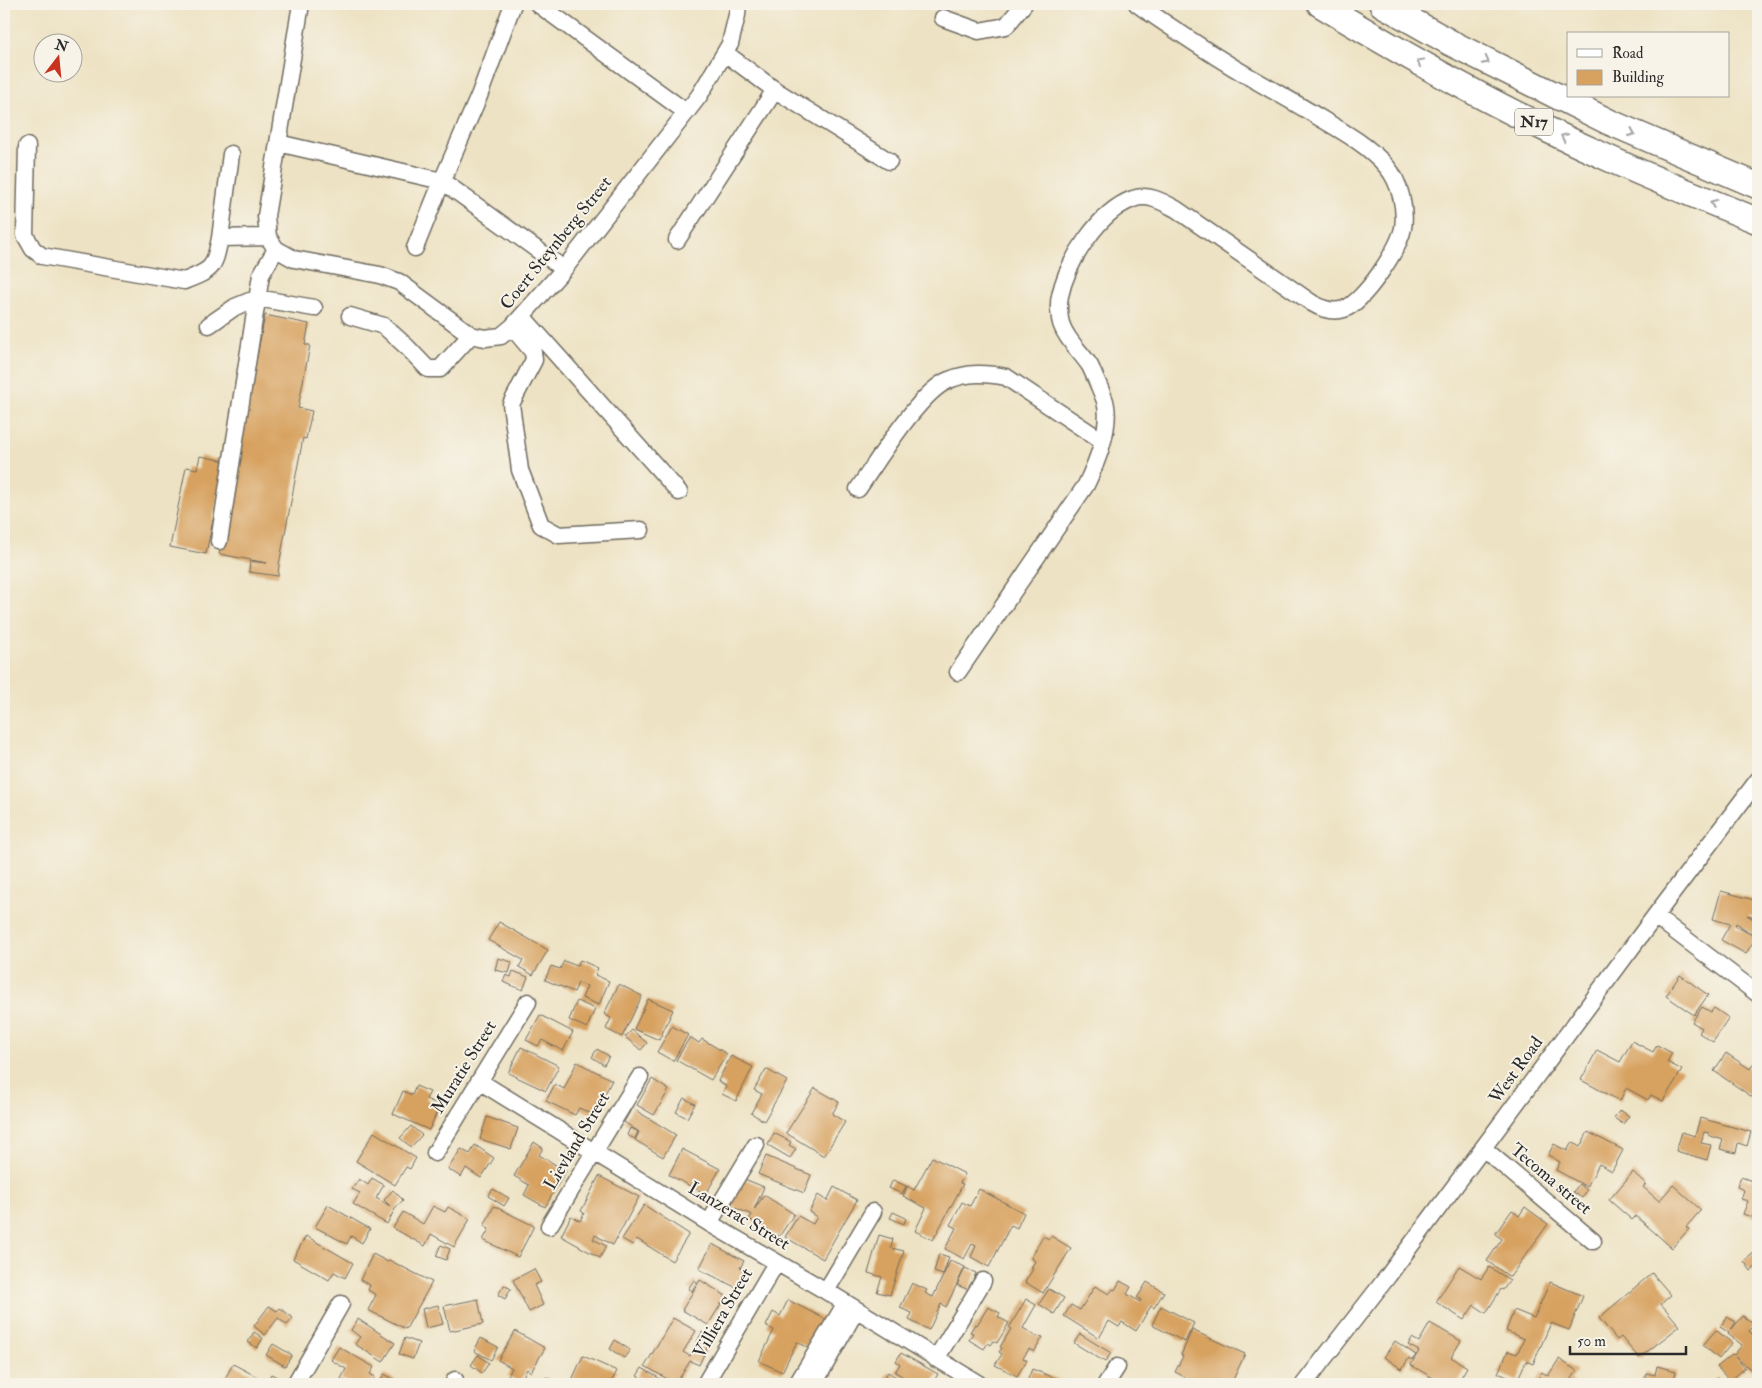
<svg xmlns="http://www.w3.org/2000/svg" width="1762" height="1388" font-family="'IM FELL Double Pica',serif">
	<rect width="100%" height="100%" fill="#f7f3e8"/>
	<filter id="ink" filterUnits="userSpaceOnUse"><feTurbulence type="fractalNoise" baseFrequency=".02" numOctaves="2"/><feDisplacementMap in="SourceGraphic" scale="10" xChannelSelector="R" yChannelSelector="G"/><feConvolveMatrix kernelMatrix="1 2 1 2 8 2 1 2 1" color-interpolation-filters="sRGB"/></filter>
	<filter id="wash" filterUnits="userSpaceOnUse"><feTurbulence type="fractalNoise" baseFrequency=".0096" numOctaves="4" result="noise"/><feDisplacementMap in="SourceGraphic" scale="20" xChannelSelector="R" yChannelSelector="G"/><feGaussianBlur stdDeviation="1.12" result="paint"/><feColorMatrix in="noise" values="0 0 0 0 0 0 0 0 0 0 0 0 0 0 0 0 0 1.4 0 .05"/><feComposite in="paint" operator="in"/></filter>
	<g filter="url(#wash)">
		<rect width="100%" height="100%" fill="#ede2c3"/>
		<g id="blocks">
			<path fill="#d7a15f" d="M265,315l44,9 -4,21h5l-12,63 14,3 -6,28 -3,-1 -24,127 -1,11 -29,-4 1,-11 17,2 -48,-9z
				M200,456l25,5 -19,93 -36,-7 16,-80 11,2z
				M1721,891l37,10 -3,16 -8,-2 11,7v7l-4,6 -18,-12 -1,3 21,11 -10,17 -25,-14 9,-16 -17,-5z
				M499,922l49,28 -15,25 -14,-8 4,-7 -35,-20z
				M498,958l14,4 -3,11 -14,-3z
				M580,960l18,8 -3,7 14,6 -10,24 -17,-7 5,-12 -9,-3 -4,9 -29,-12 6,-14 9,3 4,-8 13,5z
				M513,971l15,6 -5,13 -20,-8 3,-7 5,2z
				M1680,975l28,20 -14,20 -28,-19z
				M619,984l23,12 -20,41 -16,-8 5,-11 -7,-4z
				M648,999l25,11 -14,30 -25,-11z
				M577,1001l18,8 -8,19 -18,-8z
				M1702,1007l9,5 3,-4 15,10 -16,24 -14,-9 3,-5 -10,-6z
				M540,1015l33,17 -10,19 -21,-11 -4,6 -12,-6z
				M672,1026l16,9 -15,26 -16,-9z
				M632,1030l15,13 -6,7 -16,-13z
				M690,1037l9,6 3,-4 25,15 -16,26 -35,-20z
				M1632,1041l21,11 4,-7 15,8 -5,9 15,8 -19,31 -12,-6 -3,5 -22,-12 -6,13 -39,-21 16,-30 23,12z
				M521,1047l38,19 -13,25 -38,-18z
				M597,1049l12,7 -5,9 -12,-8z
				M1726,1053l24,16 5,-8 3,2v38l-44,-30z
				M731,1056l22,11 -17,34 -14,-7 4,-8 -8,-5z
				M577,1062l35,18 -18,35 -15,-7 -4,7 -29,-14 9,-17 9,5z
				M766,1069l21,12 -23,40 -13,-8 11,-19 -8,-4z
				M652,1079l17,11 -15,25 -17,-10z
				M416,1086l14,6 -4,7 14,6 -11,25 -36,-16 10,-23 9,4z
				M815,1088l24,14 -7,12 13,8 -21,34 -38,-23z
				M684,1098l11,6 -8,14 -11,-6z
				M632,1108l44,27 -13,22 -28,-17 4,-8 -15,-10z
				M1620,1110l9,6 -6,8 -9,-6z
				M487,1117l31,11 -7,21 -31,-10z
				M1700,1118l51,14 -4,14 -9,-3 -2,10 -16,-4 3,-9 -15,-5 1,-2 -5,-1 -3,11 10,2 -4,15 -31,-9 6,-19 13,4z
				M411,1126l11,9 -11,12 -11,-9z
				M630,1128l8,3 -3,8 -8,-4z
				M374,1132l42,26 -6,11 -4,-2 -11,18 -39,-24z
				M1588,1132l35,18 -11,21 -13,-7 -12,23 -31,-17 4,-8 -12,-7 6,-11 13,7 5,-9 8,5z
				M774,1133l17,9 -2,3 7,4 -6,9 -22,-13z
				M534,1142l9,6 -4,7 27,16 -21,36 -21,-12 5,-10 -15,-9z
				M475,1145l19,13 -13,20 -15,-10 -5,9 -13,-8 13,-20 9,5z
				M682,1149l38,20 -14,25 -37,-19z
				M766,1156l45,19 -7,18 -46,-19z
				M932,1157l33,17 -5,9 3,1 -30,56 -18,-9 11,-23 -23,-12 4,-10 7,4z
				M1758,1163v56l-15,-5 5,-13 -7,-2 3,-9 -7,-3 4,-10 11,4z
				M1633,1172l13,12 -3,3 16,14 14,-16 28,25 -15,17 3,2 -17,19 -36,-32 -4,4 -23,-20z
				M599,1176l40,21 -26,48 -18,-10 -2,4 13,7 -6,12 -39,-22 10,-20 9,5 4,-8 -3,-2z
				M372,1178l12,7 -8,13 14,8 -6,-6 9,-10 10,10 -8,9 -8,15 -34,-20 7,-11 -8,-4 7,-10 9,6z
				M742,1178l22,9 -10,23 10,-15 30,19 -15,23 -30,-18 3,-4 -21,-9z
				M893,1180l13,6 -4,8 -13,-6z
				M1579,1184l8,6 -5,8 -9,-6z
				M834,1187l23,13 -34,59 -38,-22 13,-21 15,8 4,-7 -8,-5 9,-17 9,6z
				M493,1189l16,9 -5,8 -16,-10z
				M979,1189l45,24 -7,15 -6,-3 -22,42 -18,-10 5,-11 -4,-2 -8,15 -19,-10 11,-21 -6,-3 12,-23 8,4z
				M328,1205l42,24 -8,14 -11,-7 -4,8 -32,-17z
				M644,1205l45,29 -17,27 -35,-22 -4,6 -11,-6z
				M433,1206l12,6 3,-5 22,12 -16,28 -23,-13 -6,12 -32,-18 10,-16 20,12z
				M494,1206l40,20 -16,31 -35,-17 6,-11 -5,-3z
				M1525,1207l23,17 -38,53 -23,-16 15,-22 -7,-5 17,-24 7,6z
				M893,1212l13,6 -2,6 -14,-6z
				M879,1235l14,4 -2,9 13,3 -14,44 -13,-3 5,-15 -14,-4z
				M306,1236l47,27 -8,15 -11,-6 -5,8 -36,-21z
				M1043,1236l6,3 2,-3 20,12 -28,45 -18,-11 8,-13 -2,-1 4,-7 -4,-3z
				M712,1244l32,17 -4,7 6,3 -9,17 -38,-19z
				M441,1245l9,4 -4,11 -10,-4z
				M1756,1251l2,3v11l-7,6 -7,-10z
				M373,1254l15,8 1,-2 43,22 -26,47 -38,-19 8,-15 -8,-5 2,-5 -10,-5z
				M939,1254l10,3 -6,18 -9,-3z
				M950,1261l15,6 -19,40 -5,-3 -12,26 -20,-10 3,-7 -12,-5 12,-25 15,7 -2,3 8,4z
				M1459,1266l22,13 8,-12 21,13 -7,10 -2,-1 -15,24 -12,-8 -10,15 -28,-18z
				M965,1268l11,5 -7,17 -12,-5z
				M534,1269l7,13 -7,3 9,20 -14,7 -16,-32z
				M1652,1273l19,22 -10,9 19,22 -41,32 -18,-21 -4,3 -18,-22z
				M694,1280l3,2 -5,9 -4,-2z
				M700,1280l26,16 -18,29 -26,-15z
				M1120,1281l11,6 -4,7 13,8 1,-2 -4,-2 10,-16 17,10 -10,16 -3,-2 -15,25 -14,-9 -3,5 -10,-6 -10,17 -35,-22 7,-11 9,5 15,-24 14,8 4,-5 2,1z
				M1550,1282l33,14 -14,34 -18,-7 -18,41 -7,-3 -9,20 -19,-8 10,-22 9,3 7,-15 -18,-8 8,-21 20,8z
				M504,1285l7,4 -6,10 -7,-4z
				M1049,1289l15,9 -10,16 -15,-10z
				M478,1299l5,25 -33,7 -6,-25z
				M1026,1299l10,6 -13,23 13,8 7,1 -9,15 -5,-3 -6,9 4,2 -10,16 -22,-11 7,-11 -3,-2 3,-4 -2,-1 11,-18 -2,-1z
				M788,1300l41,21 -14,30 -18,-9 -15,30 -23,-11 15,-31 -8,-4 7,-14 7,4z
				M438,1305l5,19 -17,4 -4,-19z
				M269,1306l8,5 3,-3 13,10 -6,7 -9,-7 -13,17 -11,-9z
				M1161,1306l33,17 -9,19 -33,-17z
				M988,1307l12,6 -2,4 11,6 -12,20 -3,-2 -3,4 -3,-2 -4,6 -15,-9 4,-7 -3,-1 5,-8 2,1z
				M1743,1316l12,9 -6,6 9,8v25l-5,7 -18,-14 10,11 -15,13 -13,-14 16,-13 1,1 8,-10 -14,-11 1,-1 -9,-6 7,-10 9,5 -5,8z
				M673,1318l23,13 -13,21 7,4 12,-24 10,5 -13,28 -9,-4 -14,23 -31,-18z
				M358,1319l37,24 -12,19 -28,-18 5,-7 -9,-7z
				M1430,1323l31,18 -10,16 16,10 -10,17h-14l-32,-19 8,-14 -11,-6 4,-7 7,4z
				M1192,1330l53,24 -14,30h-50l4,-7 -10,-5 8,-16 -2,-1z
				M1716,1330l16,13 -13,16 -16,-14z
				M515,1331l30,17 -14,24 -4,-3 -7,13 -12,-6 4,-8 -14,-8z
				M254,1332l9,6 -6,10 -9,-6z
				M1080,1334l31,19 -6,9 -31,-19z
				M405,1338l14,5 -6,16 -14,-5z
				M481,1338l17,9 -7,13 -17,-9z
				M615,1340l15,10 -6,8 -14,-9z
				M1395,1341l21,14 -4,5 -3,-2 -7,11 -18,-12z
				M273,1344l19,11 -7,11 -19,-11z
				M339,1347l35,20 -4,7 5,3 -4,7h-20l-10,-5 5,-10 -15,-9z
				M901,1353l37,21 -6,10h-16l-21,-12 5,-8 -4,-3z
				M478,1355l11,8 -7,10 -11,-8z
				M583,1356l34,15 -7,13h-34l-5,-2z
				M1559,1359l18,12 -6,9 4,3v1l-40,-1 7,-11 6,4z
				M233,1364l34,18 4,-8 6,3 -3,7h-52z
				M1657,1366l19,5 -2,10 -6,3h-25l3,-11 9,2z
				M642,1368l27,16h-17l-15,-8z
				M1032,1369l38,15h-44z
				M888,1372l19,12h-22l-3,-2z
				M384,1374l19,10h-24z
				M546,1377l12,7h-17z
				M1717,1378l4,6h-13z"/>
		</g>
	</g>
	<g filter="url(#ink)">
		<use href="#blocks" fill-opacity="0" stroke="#6f6b60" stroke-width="1"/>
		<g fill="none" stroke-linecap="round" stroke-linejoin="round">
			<g stroke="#6f6b60" stroke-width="19">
				<path id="minor" d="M301,4l-35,212 2,21 8,12 18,10 86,16 19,7 72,53 14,3 16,-2 11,-9 52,-58 135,-173 31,-52 7,-29 1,-11
					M538,4l148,108
					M943,18l36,13 27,-5 18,-22
					M725,53l50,37 114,71
					M278,143l164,38 122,88
					M27,146l-2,89 8,14 9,7 142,25c29,-11 30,-13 36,-43l48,-1
					M220,238l11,-84
					M677,240l98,-150
					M415,248l27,-67 37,-85 34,-92
					M350,316l34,10 23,21 21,22h12l31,-34
					M522,316l157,176
					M209,325l26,-18 22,-9 57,10
					M512,327l21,25 1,8 -23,44 9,66 21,55 18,10 82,-5
					M858,489c19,-27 62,-98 91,-109 19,-8 37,-7 57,-3l96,64
					M219,541l42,-266 15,-26
					M958,672l128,-187c11,-23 26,-59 19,-84 -2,-6 -12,-29 -15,-35 -9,-14 -22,-24 -28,-40 -3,-7 -4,-23 -2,-30 7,-34 39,-85 73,-97 15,-6 30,3 43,10l136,94c10,6 21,10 32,6 20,-7 55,-60 59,-81 3,-19 -3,-46 -16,-61 -18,-21 -43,-35 -67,-49 -21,-13 -43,-25 -65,-38 -41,-23 -80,-50 -118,-76
					M1655,916l103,78
					M479,1081l230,142 117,68 153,93
					M1483,1148l110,93
					M435,1153l93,-151
					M709,1223l47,-78
					M549,1226l91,-149
					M826,1291l47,-79
					M936,1359l47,-78
					M295,1384l46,-80
					M453,1384l2,-4
					M705,1384l71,-121
					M797,1384l49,-81
					M814,1384l42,-74
					M1106,1384l11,-17
					M1304,1384l84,-108 267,-360 103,-136"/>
			</g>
			<g stroke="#6f6b60" stroke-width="28">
				<path id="highway" d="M1320,4c89,54 182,106 277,149 53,25 107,46 161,68
					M1382,4l69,39 158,79 149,64"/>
			</g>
			<use href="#minor" stroke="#fff" stroke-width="16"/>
			<use href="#highway" stroke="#fff" stroke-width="25"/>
		</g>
		<defs><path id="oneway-chevron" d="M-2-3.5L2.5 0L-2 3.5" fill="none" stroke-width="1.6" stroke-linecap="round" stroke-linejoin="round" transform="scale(1.25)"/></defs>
		<g stroke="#a0a0a0">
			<use href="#oneway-chevron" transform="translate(1486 61) rotate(27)"/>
			<use href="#oneway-chevron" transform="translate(1420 62) rotate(-151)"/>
			<use href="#oneway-chevron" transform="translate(1632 133) rotate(24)"/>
			<use href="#oneway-chevron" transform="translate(1564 137) rotate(-154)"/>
			<use href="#oneway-chevron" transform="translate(1713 203) rotate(-158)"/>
		</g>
	</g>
	<g text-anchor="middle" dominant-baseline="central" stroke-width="4" stroke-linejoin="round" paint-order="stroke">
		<rect fill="#f7f3e8" stroke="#686764" stroke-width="1" x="1515" y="108.5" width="38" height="27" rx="4"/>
		<g font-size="16" font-weight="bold" fill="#2b2b2b">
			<text x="1534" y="122">N17</text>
		</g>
		<g font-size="18" fill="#2b2b2b" stroke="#f7f3e8">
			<text transform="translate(556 243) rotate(-51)">Coert Steynberg Street</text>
			<text transform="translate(464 1067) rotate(-58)">Muratie Street</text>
			<text transform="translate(1516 1070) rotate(-54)">West Road</text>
			<text transform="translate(577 1141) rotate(-59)">Lievland Street</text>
			<text transform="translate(1551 1179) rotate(40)">Tecoma street</text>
			<text transform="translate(739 1216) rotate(31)">Lanzerac Street</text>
			<text transform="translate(723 1313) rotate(-60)">Villiera Street</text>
		</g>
	</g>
	<rect width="1762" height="1388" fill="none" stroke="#f7f3e8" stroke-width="20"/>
	<rect x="1567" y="32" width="162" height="65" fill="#f7f3e8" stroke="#a5a39c"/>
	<rect x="1577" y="49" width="25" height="8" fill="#ffffff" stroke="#a5a39c"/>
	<text x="1612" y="58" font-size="15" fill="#2b2b2b">Road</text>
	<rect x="1577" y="70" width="25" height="15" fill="#d7a15f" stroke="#a5a39c"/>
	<text x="1612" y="82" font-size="15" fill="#2b2b2b">Building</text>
	<g transform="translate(58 58) rotate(16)"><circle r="24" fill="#f7f3e8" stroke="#a5a39c"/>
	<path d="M0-4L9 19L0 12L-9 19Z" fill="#c8321e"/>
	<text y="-8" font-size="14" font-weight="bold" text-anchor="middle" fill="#2b2b2b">N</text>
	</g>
	<path d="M1570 1346v8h116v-8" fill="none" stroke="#2b2b2b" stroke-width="2.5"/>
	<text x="1577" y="1346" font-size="15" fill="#2b2b2b" stroke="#f7f3e8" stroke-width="4" paint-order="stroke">50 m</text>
</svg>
